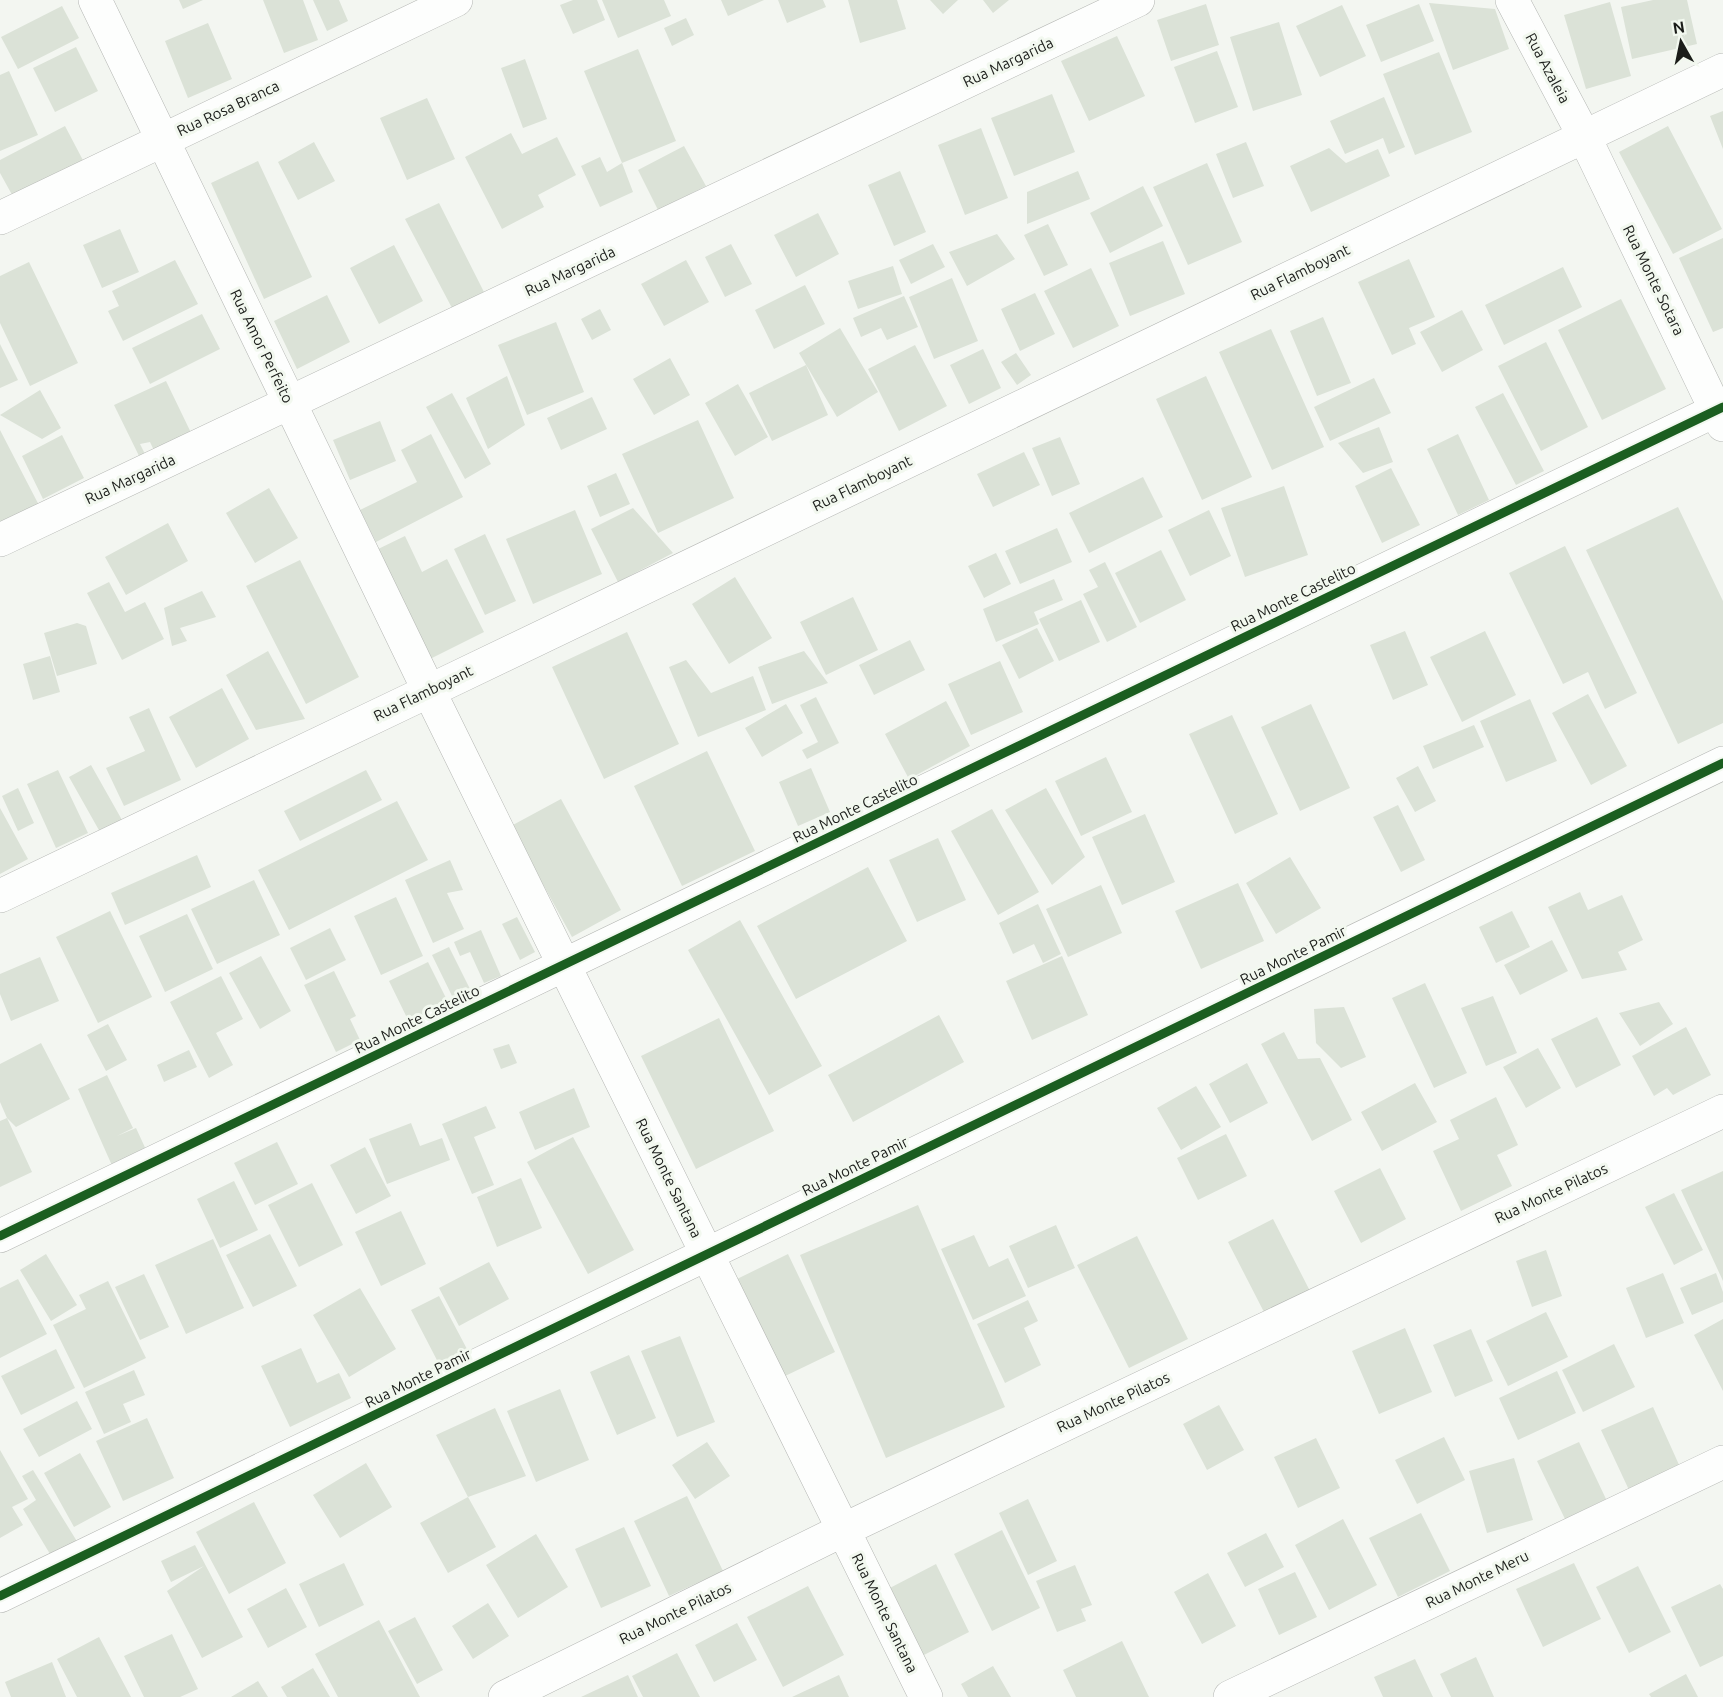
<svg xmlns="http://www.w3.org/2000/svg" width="1723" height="1697" font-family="Ubuntu,sans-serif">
	<rect width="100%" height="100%" fill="#f3f6f1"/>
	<path fill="#dbe2d7" d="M179,0h24l-20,9z
		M263,0h40l15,40 -34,13z
		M313,0h26l9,21 -21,10z
		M573,0h24l8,20 -32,14 -13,-29z
		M602,0h62l7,16 -53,22z
		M721,0h43l-36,16z
		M778,0h45l3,7 -39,16z
		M848,0h49l9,29 -46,14z
		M930,0h28l-15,14z
		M983,0h26l-16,13z
		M1653,0h34l10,44 -65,15 -11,-52z
		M1610,2l21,74 -45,13 -22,-74z
		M1429,3l66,6 14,40 -56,21z
		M1206,4l13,41 -48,16 -14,-41z
		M1419,4l15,37 -53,21 -15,-37z
		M1342,5l24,51 -46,21 -24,-51z
		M62,6l17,32 -61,31 -17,-32z
		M686,18l8,17 -22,11 -8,-18z
		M1279,22l23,73 -49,16 -23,-74z
		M208,23l24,56 -44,19 -23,-57z
		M1117,36l28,60 -56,25 -28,-60z
		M76,47l22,44 -43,21 -22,-44z
		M638,49l38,92 -54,22 -38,-92z
		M1217,51l21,56 -43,16 -21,-56z
		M1439,52l33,80 -57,23 -32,-81z
		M525,59l22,60 -24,9 -22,-60z
		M9,71l29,64 -38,16v-76z
		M1052,94l23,58 -61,24 -23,-58z
		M1384,97l21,50 -16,7 -6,-16 -38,16 -15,-33z
		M427,98l28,61 -48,21 -27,-62z
		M1723,111v38l-13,-33z
		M65,126l21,40 -70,36 -16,-29v-13z
		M1668,126l54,103 -49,25 -54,-102z
		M981,128l27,70 -43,17 -27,-70z
		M511,133l11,21 35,-17 19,38 -38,20 6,12 -42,22 -37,-72z
		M314,142l21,39 -37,19 -20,-38z
		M1246,142l18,44 -31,12 -17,-44z
		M684,146l22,40 -48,24 -20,-40z
		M1329,148l17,15 32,-14 12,27 -79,36 -21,-46z
		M600,157l7,15 15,-9 11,29 -33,15 -19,-41z
		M258,161l54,116 -48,22 -53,-116z
		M1207,163l35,79 -54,23 -35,-78z
		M900,171l26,61 -32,14 -26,-61z
		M1078,171l12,28 -63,25v-32z
		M1143,186l20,40 -53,27 -20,-40z
		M439,203l45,89 -32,16 -47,-89z
		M818,213l21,41 -43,23 -22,-42z
		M1048,224l20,41 -24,11 -20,-41z
		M120,229l19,43 -37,16 -19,-43z
		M997,234l18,25 -48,27 -18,-34z
		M1723,238v90l-10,4 -34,-74z
		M1163,241l22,53 -55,22 -21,-53z
		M731,244l21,40 -27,13 -20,-40z
		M933,244l12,23 -34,17 -12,-24z
		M394,245l29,56 -44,23 -29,-56z
		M1409,259l26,58 -26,11 7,16 -24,11 -34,-73z
		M175,260l23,44 -75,37 -15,-30 11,-5 -7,-15z
		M686,260l23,42 -45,24 -23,-42z
		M29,262l49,101 -48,23 -30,-63v-47z
		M893,266l9,28 -44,15 -10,-28z
		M1563,267l19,40 -78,38 -19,-40z
		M1091,268l28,58 -46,22 -29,-57z
		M952,278l26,63 -44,18 -25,-62z
		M805,285l20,39 -51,25 -19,-39z
		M1035,293l20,41 -35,17 -19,-42z
		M327,295l23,47 -53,27 -23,-48z
		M904,296l14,31 -31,13 -6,-12 -20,9 -8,-19z
		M1621,299l45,90 -64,31 -44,-90z
		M600,309l11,21 -19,10 -11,-21z
		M1462,310l21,40 -41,22 -22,-40z
		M202,314l18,35 -70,35 -18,-36z
		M1323,317l28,66 -34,13 -27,-65z
		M556,322l28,70 -57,23 -29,-70z
		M840,328l38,64 -41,25 -38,-64z
		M1271,329l53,118 -52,23 -53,-118z
		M1546,342l42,85 -47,24 -43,-85z
		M0,344l18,36 -18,8z
		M915,345l32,61 -48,25 -31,-62z
		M983,349l18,39 -32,16 -19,-39z
		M1016,353l15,22 -14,10 -16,-23z
		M670,358l20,37 -36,20 -21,-36z
		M806,365l22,50 -56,26 -23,-48z
		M507,376l18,49 -37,24 -22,-51z
		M1206,376l46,101 -50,23 -46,-101z
		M1374,378l17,35 -61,28 -16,-34z
		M166,381l29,60 -37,18 -8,-17 -10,2 8,16 -6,2 -28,-57z
		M738,384l30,53 -33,19 -30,-53z
		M40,390l21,38 -19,11 -42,-24z
		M452,393l39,71 -26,15 -39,-72z
		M1503,393l41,78 -28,14 -41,-78z
		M592,397l15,32 -46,21 -14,-32z
		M698,420l36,78 -76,35 -36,-79z
		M380,421l16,40 -46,19 -17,-40z
		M1379,427l14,35 -30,11 -25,-30z
		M0,430l42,81 -42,13z
		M431,434l32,63 -87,45 -16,-32 57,-28 -16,-32z
		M1458,434l31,66 -31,15 -31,-66z
		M62,435l22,43 -41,21 -21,-43z
		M1060,437l20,47 -28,12 -20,-48z
		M1024,452l16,33 -47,22 -16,-33z
		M1391,468l29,57 -38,18 -27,-57z
		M616,473l14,31 -30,13 -13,-31z
		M1143,477l20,40 -74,36 -20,-40z
		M1284,486l24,69 -63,22 -24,-69z
		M269,488l29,50 -43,25 -29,-50z
		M1678,507l45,94v122l-45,21 -92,-194z
		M633,508l40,45 -55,29 -27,-53z
		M575,510l27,64 -69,30 -27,-65z
		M1209,510l22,46 -41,20 -22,-46z
		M168,523l20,38 -62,34 -21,-38z
		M1057,528l15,34 -52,22 -15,-33z
		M485,534l31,67 -31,14 -31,-66z
		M405,536l17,36 25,-13 37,73 -56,28 -54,-109z
		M1565,546l72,147 -32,16 -17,-37 -25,12 -54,-111z
		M1161,550l25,50 -46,23 -25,-50z
		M996,553l15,31 -27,14 -16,-32z
		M300,560l59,117 -53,27 -60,-118z
		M1105,562l32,65 -30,15 -24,-48 15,-7 -9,-17z
		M735,577l37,61 -43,26 -37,-60z
		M1054,579l9,21 -29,12 5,12 -43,18 -13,-33z
		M109,582l16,30 20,-10 19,37 -42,21 -35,-67z
		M202,591l14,26 -36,11 7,13 -15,5 -8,-38z
		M853,597l25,53 -52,25 -26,-53z
		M1081,600l19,42 -41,19 -20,-42z
		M77,623l9,3 11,38 -40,12 -13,-43z
		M1037,628l17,33 -35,18 -17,-34z
		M1405,631l23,54 -35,15 -23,-55z
		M1485,631l31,64 -54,27 -32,-65z
		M627,632l52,112 -75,35 -52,-112z
		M910,640l15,30 -51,25 -15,-30z
		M268,651l37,68 -49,11 -30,-55z
		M804,651l24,32 -56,21 -14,-37z
		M50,656l10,36 -27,8 -10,-36z
		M686,660l25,33 42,-17 13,34 -68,27 -29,-70z
		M1000,661l23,51 -52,23 -23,-51z
		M222,688l27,51 -53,29 -27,-51z
		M1588,694l39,72 -36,19 -39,-72z
		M816,697l23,46 -32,16 -5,-9 16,-8 -18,-37z
		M1530,699l27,62 -51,21 -26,-61z
		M946,701l24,45 -61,33 -24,-45z
		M786,704l17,29 -41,24 -17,-29z
		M1311,704l39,84 -50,23 -39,-84z
		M149,708l32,72 -57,26 -18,-38 39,-17 -16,-34z
		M1232,715l46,99 -43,20 -46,-100z
		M1474,725l10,22 -51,22 -10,-23z
		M707,751l48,100 -73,35 -48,-100z
		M1106,757l26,55 -51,24 -26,-55z
		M91,765l31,55 -22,12 -31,-55z
		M1418,766l18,35 -21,11 -19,-34z
		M811,768l19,44 -32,14 -19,-44z
		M58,770l30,63 -32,15 -29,-64z
		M366,770l16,30 -82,41 -16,-30z
		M18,788l16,35 -16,8 -16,-35z
		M1046,788l39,69 -33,28 -47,-75z
		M561,799l60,111 -49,27 -61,-111z
		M397,801l31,59 -139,70 -31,-60z
		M1398,805l27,55 -24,12 -28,-55z
		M0,808l28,51 -28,15z
		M992,809l47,83 -41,23 -47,-84z
		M1145,814l30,68 -53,23 -30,-68z
		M938,838l28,62 -49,22 -28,-62z
		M197,855l14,32 -86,38 -14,-32z
		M1290,857l31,51 -45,26 -30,-51z
		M450,860l13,30 -16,3 17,36 -31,14 -28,-63z
		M868,867l39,74 -111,58 -39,-73z
		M254,880l26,55 -63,29 -26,-55z
		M1238,883l26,58 -63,28 -26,-58z
		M1101,885l21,48 -54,24 -22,-48z
		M1580,892l8,18 34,-15 21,45 -25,12 9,18 -45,9 -34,-72z
		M396,897l27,59 -42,19 -27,-59z
		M1038,904l23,50 -18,9 -9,-19 -21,10 -14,-31z
		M110,911l42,86 -54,26 -42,-86z
		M1512,911l18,36 -34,16 -17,-36z
		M187,914l26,55 -48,23 -26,-56z
		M517,917l18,35 -15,8 -18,-36z
		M740,920l82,146 -53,29 -81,-145z
		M330,928l16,32 -40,20 -16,-32z
		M481,930l20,46 -17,7 -14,-31 -10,4 -6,-14z
		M1552,940l16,31 -48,24 -16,-30z
		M449,947l21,42 -17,9 -21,-43z
		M261,956l30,55 -31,18 -31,-56z
		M1062,956l26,59 -56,25 -26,-59z
		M40,957l19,44 -48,20 -11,-27v-20z
		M428,962l22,44 -39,20 -22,-45z
		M334,971l22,45 -6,3 10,21 -24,12 -32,-67z
		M221,976l22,43 -27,14 17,32 -24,13 -39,-76z
		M1425,983l42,90 -33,15 -42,-90z
		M1493,996l24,57 -31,13 -25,-58z
		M1659,1002l14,22 -33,22 -21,-33z
		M1344,1007l22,50 -25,11 -25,-25 -2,-34z
		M939,1015l25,47 -111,60 -25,-47z
		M1597,1017l24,48 -45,23 -25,-49z
		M719,1018l55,113 -78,38 -55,-113z
		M108,1024l19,36 -21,11 -19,-36z
		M1686,1027l25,48 -38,20 -6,-7 -13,8 -22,-40z
		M1284,1032l14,27 22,-1 32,62 -40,21 -51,-97z
		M41,1043l29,56 -54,28 -9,-9 25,54 -32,15v-66l7,-3 -7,-16v-38z
		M509,1044l8,19 -16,6 -8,-20z
		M1538,1048l23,40 -35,20 -23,-41z
		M189,1050l8,17 -33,15 -7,-17z
		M1247,1063l21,40 -38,20 -21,-39z
		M107,1075l26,53 -16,8 19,-8 12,26 -34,16 -36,-81z
		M1415,1083l22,39 -55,29 -21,-39z
		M1196,1086l25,41 -40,23 -24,-42z
		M574,1088l16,39 -55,23 -16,-38z
		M1496,1097l22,48 -21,10 15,31 -51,25 -28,-60 26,-12 -9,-19z
		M486,1106l10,22 -22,9 20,48 -22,9 -30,-70z
		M411,1123l9,23 22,-8 8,22 -63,24 -18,-45z
		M1226,1134l21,42 -49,24 -21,-42z
		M573,1137l61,113 -46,24 -61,-112z
		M277,1142l21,42 -43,21 -21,-42z
		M365,1147l26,49 -35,18 -26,-49z
		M1380,1168l26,51 -45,24 -27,-52z
		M1723,1171v110l-42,-91z
		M521,1178l21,50 -45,19 -20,-50z
		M234,1181l24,49 -38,18 -23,-49z
		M312,1183l31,62 -44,22 -31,-62z
		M1674,1193l29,57 -29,15 -29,-58z
		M918,1205l87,202 -119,51 -86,-203z
		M401,1211l25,53 -45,22 -26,-54z
		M1273,1219l37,72 -45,23 -37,-72z
		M1056,1225l19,43 -47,20 -19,-42z
		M270,1234l27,52 -44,21 -27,-52z
		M974,1235l15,32 19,-9 18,38 -53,24 -32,-71z
		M1137,1236l51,103 -59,29 -52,-103z
		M213,1239l31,69 -58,26 -31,-69z
		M1546,1250l16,46 -30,11 -16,-46z
		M46,1254l31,51 -26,16 -31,-51z
		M788,1254l47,98 -54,26 -46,-98z
		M489,1262l20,37 -50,27 -20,-38z
		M1663,1273l21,50 -38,15 -20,-50z
		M1716,1273l7,19v10l-31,13 -12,-27z
		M144,1274l25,53 -29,13 -25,-53z
		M18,1279l29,55 -47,24v-70z
		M108,1281l38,77 -62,30 -31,-63 33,-16 -7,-14z
		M360,1288l36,61 -47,28 -36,-62z
		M439,1296l29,55 -28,15 -29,-56z
		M1028,1300l10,21 -14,7 17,37 -36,18 -28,-59z
		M1546,1312l22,45 -60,29 -22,-45z
		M1723,1319v72l-29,-56z
		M1405,1328l27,64 -53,22 -27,-63z
		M1471,1329l22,52 -38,16 -22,-52z
		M680,1336l35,86 -38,15 -36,-86z
		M1614,1344l21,43 -52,25 -21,-42z
		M301,1348l16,35 22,-10 12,25 -61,29 -29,-61z
		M56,1349l19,39 -54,27 -20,-39z
		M629,1355l27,63 -39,17 -27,-63z
		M134,1370l11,25 -22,9 8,18 -27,12 -19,-42z
		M1557,1371l19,42 -58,27 -19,-42z
		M560,1389l29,71 -53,22 -29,-71z
		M77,1401l15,28 -53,28 -16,-28z
		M1219,1405l25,45 -37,20 -24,-46z
		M1653,1407l27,60 -51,23 -28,-60z
		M495,1408l31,68 -58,21 -32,-62z
		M147,1418l27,60 -51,23 -27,-60z
		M1444,1437l21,43 -48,24 -22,-44z
		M1316,1438l24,50 -42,20 -24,-51z
		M707,1442l23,34 -35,23 -23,-34z
		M1579,1442l27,57 -41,20 -28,-58z
		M0,1450l28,49 -16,8 11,18 -23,13z
		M80,1453l31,54 -37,20 -30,-54z
		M1514,1458l19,62 -46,13 -18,-62z
		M366,1463l26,44 -52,31 -27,-43z
		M33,1470l45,73 -25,16 -30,-50 13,-9 -14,-24z
		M687,1496l36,75 -54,25 -35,-75z
		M468,1497l28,50 -48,26 -28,-50z
		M1028,1499l29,62 -29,14 -29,-62z
		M254,1502l32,61 -57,31 -33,-62z
		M1421,1513l29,58 -52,26 -29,-59z
		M1343,1519l34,66 -48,25 -34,-65z
		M624,1527l27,59 -50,22 -26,-59z
		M1002,1530l38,78 -48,23 -38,-77z
		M1266,1533l18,34 -39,20 -18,-34z
		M536,1534l32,53 -50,31 -32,-53z
		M195,1545l48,92 -41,21 -35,-67 37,-25 -33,16 -10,-21z
		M344,1563l20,42 -45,22 -20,-43z
		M1574,1563l27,56 -58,28 -27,-58z
		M936,1564l33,68 -49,25 -34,-67z
		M1075,1565l17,40 -11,4 5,12 -29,11 -21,-51z
		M1638,1566l33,66 -42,21 -33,-66z
		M1295,1572l22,45 -38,18 -21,-46z
		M1208,1573l28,53 -34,18 -28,-52z
		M1720,1584l3,5v67l-23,11 -29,-60z
		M808,1586l36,69 -61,32 -36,-70z
		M286,1588l21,39 -39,21 -21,-39z
		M488,1603l21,33 -36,23 -21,-33z
		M415,1617l28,53 -26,14 -29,-53z
		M379,1620l41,77h-82l-23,-43z
		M737,1623l20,37 -43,22 -19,-37z
		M172,1634l26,55 -18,8h-36l-20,-41z
		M99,1637l32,60h-54l-20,-38z
		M1122,1641l27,56h-73l-13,-27z
		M677,1653l23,44h-57l-11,-21z
		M1476,1657l18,40h-43l-11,-23z
		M1415,1659l18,38h-50l-9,-20z
		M52,1662l14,35h-55l-6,-15z
		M993,1666l18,31h-43l-7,-13z
		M313,1668l17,29h-43l-6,-10z
		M1686,1674l12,23h-47l-2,-3z
		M628,1675l10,22h-57z
		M839,1675l10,22h-57z
		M258,1681l10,16h-37z"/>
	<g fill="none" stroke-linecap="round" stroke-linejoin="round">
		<g stroke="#b4b6b3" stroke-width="34">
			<path id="street" d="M1512,0l72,136
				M0,218l456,-218
				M0,540l1138,-540
				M0,896l429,-205 -334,-691
				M0,1236l564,-271 362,732
				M0,1596l1723,-833
				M505,1697l338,-167 880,-419
				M1230,1697l493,-235"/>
		</g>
		<g stroke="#b4b6b3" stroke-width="34">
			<path id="secondary" d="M1723,70l-1294,621 135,274 1159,-558
				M1584,136l139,289"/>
		</g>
		<use href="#street" stroke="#fdfefd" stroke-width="33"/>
		<use href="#secondary" stroke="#fdfefd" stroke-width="33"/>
		<g stroke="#f2f8ef" stroke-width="13">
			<path id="cycleway" d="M0,1236l1723,-829
				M0,1596l1723,-833"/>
		</g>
		<use href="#cycleway" stroke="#1b5e20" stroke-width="9"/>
	</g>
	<g text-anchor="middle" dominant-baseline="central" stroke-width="6" stroke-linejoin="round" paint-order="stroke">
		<g font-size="15" fill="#1b1d1a" stroke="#f2f8ef">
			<text transform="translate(1008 62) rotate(-25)">Rua Margarida</text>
			<text transform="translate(1548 68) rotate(62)">Rua Azaleia</text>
			<text transform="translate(228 108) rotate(-25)">Rua Rosa Branca</text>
			<text transform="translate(570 271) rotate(-25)">Rua Margarida</text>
			<text transform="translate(1300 272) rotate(-26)">Rua Flamboyant</text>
			<text transform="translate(1654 280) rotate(64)">Rua Monte Sotara</text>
			<text transform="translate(262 346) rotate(64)">Rua Amor Perfeito</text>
			<text transform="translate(130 479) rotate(-25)">Rua Margarida</text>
			<text transform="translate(862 483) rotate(-26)">Rua Flamboyant</text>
			<text transform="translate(1293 597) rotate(-26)">Rua Monte Castelito</text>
			<text transform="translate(423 693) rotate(-26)">Rua Flamboyant</text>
			<text transform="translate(855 808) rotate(-26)">Rua Monte Castelito</text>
			<text transform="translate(1293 955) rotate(-26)">Rua Monte Pamir</text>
			<text transform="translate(417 1019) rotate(-26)">Rua Monte Castelito</text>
			<text transform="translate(855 1166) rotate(-26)">Rua Monte Pamir</text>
			<text transform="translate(669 1178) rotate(64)">Rua Monte Santana</text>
			<text transform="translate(1551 1193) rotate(-25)">Rua Monte Pilatos</text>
			<text transform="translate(418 1378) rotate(-26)">Rua Monte Pamir</text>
			<text transform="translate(1113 1402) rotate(-25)">Rua Monte Pilatos</text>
			<text transform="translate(1477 1579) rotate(-26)">Rua Monte Meru</text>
			<text transform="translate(675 1613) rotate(-26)">Rua Monte Pilatos</text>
			<text transform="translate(885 1613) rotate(64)">Rua Monte Santana</text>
		</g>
	</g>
	<g transform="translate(1681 42) rotate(351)" stroke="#f2f8ef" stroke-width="4.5" paint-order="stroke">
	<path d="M0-4.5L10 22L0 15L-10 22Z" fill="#1b1d1a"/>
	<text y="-9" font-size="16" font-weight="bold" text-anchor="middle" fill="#1b1d1a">N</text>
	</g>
</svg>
